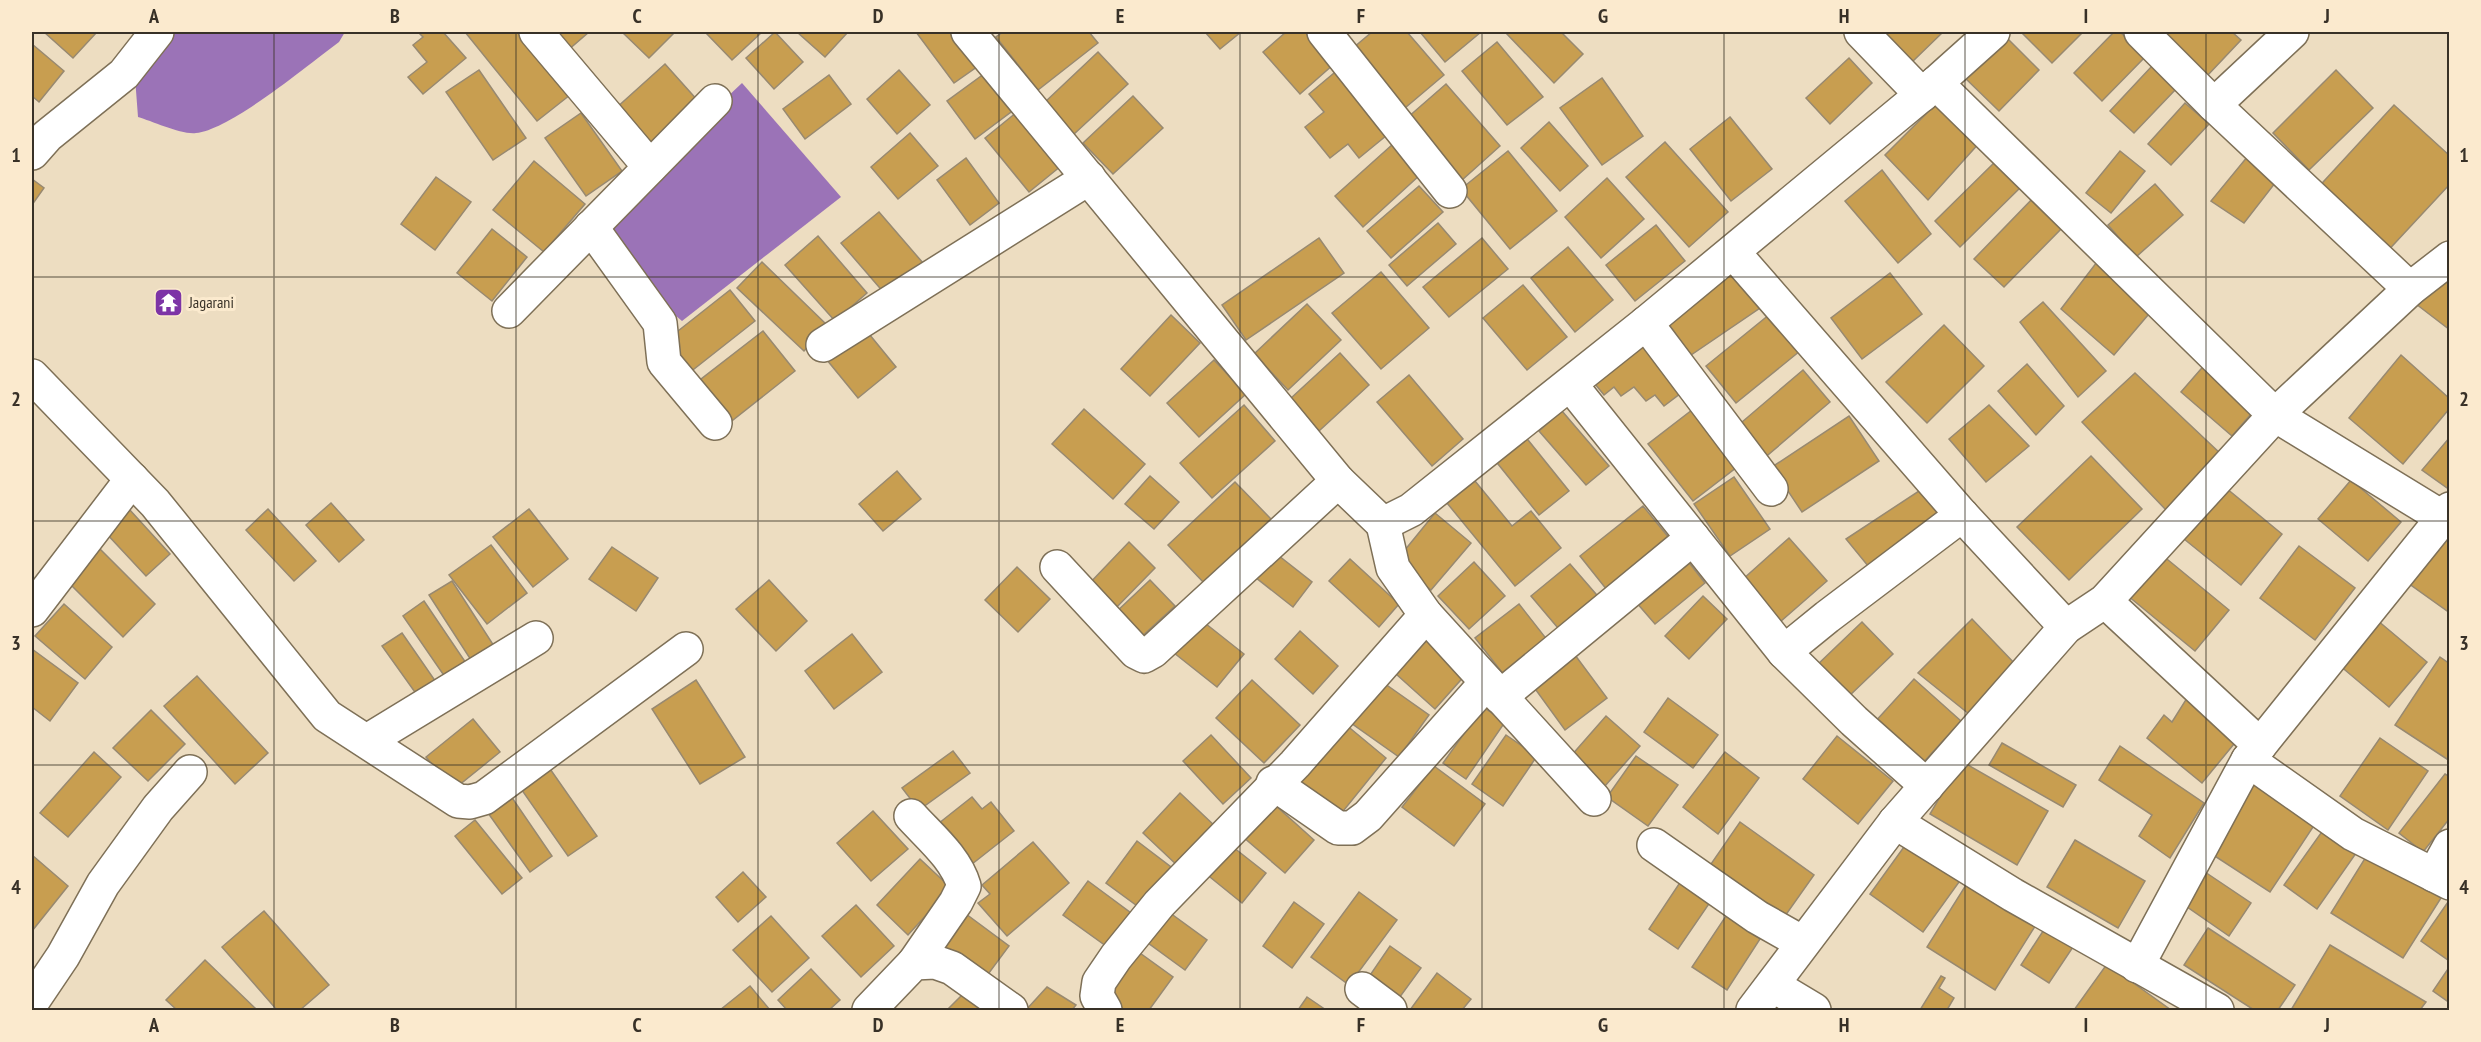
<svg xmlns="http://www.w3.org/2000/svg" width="2481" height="1042" viewBox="0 0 2481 1042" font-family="'PT Sans Narrow',sans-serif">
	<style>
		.water { fill: #9b73b7 }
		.building { fill: #c89e50; stroke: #988970; stroke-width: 1.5 }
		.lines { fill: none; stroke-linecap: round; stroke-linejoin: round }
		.minor-casing { stroke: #7e7057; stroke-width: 36 }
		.minor { stroke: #fff; stroke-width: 33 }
		.grid { fill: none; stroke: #383127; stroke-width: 1.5; stroke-opacity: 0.55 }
		.labels { text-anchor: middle; stroke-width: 6; stroke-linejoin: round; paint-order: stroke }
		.poi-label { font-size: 16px; fill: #383127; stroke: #fbeace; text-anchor: start }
		.neatline { fill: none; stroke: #383127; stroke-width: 2 }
		.grid-label { font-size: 20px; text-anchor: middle; font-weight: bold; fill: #383127 }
	</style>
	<rect width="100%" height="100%" fill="#edddc1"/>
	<g class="water">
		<path d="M137 32H345L339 42C308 65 230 130 196 133 182 135 152 121 138 117L134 64Z"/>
		<path d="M742 83 841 197 682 321 609 259 612 221 634 185Z"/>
	</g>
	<g class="building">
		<path d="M44 32H97L73 58Z"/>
		<path d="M418 32H443L466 58 423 94 408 77 427 62 413 45 423 37Z"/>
		<path d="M465 32H519L570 95 537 121Z"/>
		<path d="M549 32H589L567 51Z"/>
		<path d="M622 32H675L649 58Z"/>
		<path d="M705 32H762L732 60Z"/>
		<path d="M775 32 803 62 774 89 746 58Z"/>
		<path d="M797 32H848L825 57Z"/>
		<path d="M916 32H957L981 64 954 83Z"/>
		<path d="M1003 32H1089L1098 43 1038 90 996 37Z"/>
		<path d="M1205 32H1241L1220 49Z"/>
		<path d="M1286 32H1305L1334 64 1300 94 1263 52Z"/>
		<path d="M1372 32H1407L1444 75 1399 113 1347 53Z"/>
		<path d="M1420 32H1481L1445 62Z"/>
		<path d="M1505 32H1561L1583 54 1554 83Z"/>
		<path d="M1879 32H1943L1910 64Z"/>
		<path d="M2021 32H2083L2052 63Z"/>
		<path d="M2114 32H2120L2146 56 2102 101 2074 73Z"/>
		<path d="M2158 32H2232L2241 40 2207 76Z"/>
		<path d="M2003 34 2039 70 1999 111 1963 76Z"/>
		<path d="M1497 42 1543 97 1507 125 1462 71Z"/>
		<path d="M32 44 64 71 39 102 32 96Z"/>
		<path d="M1098 52 1128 84 1073 135 1044 103Z"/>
		<path d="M1849 58 1872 83 1830 124 1806 98Z"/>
		<path d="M665 64 699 102 649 147 615 109Z"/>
		<path d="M2152 66 2176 89 2134 133 2110 111Z"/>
		<path d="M1340 68 1392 131 1359 158 1348 144 1330 158 1305 127 1324 112 1309 94Z"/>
		<path d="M479 70 526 138 493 160 446 92Z"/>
		<path d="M899 70 930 105 897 134 867 99Z"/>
		<path d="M2336 70 2373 108 2309 170 2273 133Z"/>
		<path d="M988 71 1015 109 975 139 947 101Z"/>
		<path d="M829 75 851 104 805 139 783 109Z"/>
		<path d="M1602 78 1643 136 1602 165 1560 108Z"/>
		<path d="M1446 84 1500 146 1461 181 1407 118Z"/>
		<path d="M1133 96 1163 128 1113 174 1083 143Z"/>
		<path d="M1939 101 1981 141 1928 200 1885 155Z"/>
		<path d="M2185 103 2209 124 2171 165 2148 144Z"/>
		<path d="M2394 105 2450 156V184L2382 257 2313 193Z"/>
		<path d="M1017 112 1061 166 1029 192 985 138Z"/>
		<path d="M581 113 622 171 586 196 545 138Z"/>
		<path d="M1730 117 1772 169 1731 201 1690 149Z"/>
		<path d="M1549 122 1588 166 1560 191 1521 148Z"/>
		<path d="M910 133 938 166 898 199 871 167Z"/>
		<path d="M1665 142 1728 212 1689 247 1626 177Z"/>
		<path d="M1393 144 1421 174 1363 227 1335 196Z"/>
		<path d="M1508 151 1557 211 1510 249 1461 189Z"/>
		<path d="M2120 151 2145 171 2111 213 2086 193Z"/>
		<path d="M2248 156 2279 178 2244 223 2211 201Z"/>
		<path d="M2000 157 2025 183 1960 247 1935 221Z"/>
		<path d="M966 158 999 203 970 225 937 180Z"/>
		<path d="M534 161 585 204 544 252 493 210Z"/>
		<path d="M1882 170 1931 234 1898 263 1845 201Z"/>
		<path d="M436 177 471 202 435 250 401 224Z"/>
		<path d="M1607 178 1644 219 1601 258 1565 217Z"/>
		<path d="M32 179 44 188 32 205Z"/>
		<path d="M2155 184 2183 215 2136 257 2108 225Z"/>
		<path d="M1419 186 1443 212 1391 258 1367 231Z"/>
		<path d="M2038 193 2067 223 2004 287 1974 259Z"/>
		<path d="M879 212 923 263 885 294 841 243Z"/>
		<path d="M1438 223 1456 244 1407 286 1389 265Z"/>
		<path d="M1656 225 1685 261 1635 301 1606 265Z"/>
		<path d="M492 229 527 257 492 301 457 273Z"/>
		<path d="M818 236 867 293 835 321 785 265Z"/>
		<path d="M1319 238 1344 273 1246 340 1222 305Z"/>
		<path d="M1482 238 1508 269 1449 317 1423 287Z"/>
		<path d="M1568 247 1613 300 1575 332 1531 278Z"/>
		<path d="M2100 258 2154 308 2114 355 2061 309Z"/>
		<path d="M762 262 828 326 804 351 737 288Z"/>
		<path d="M2450 267V330L2416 304Z"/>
		<path d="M1732 268 1760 308 1691 355 1662 315Z"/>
		<path d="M1381 272 1429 328 1381 369 1332 313Z"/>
		<path d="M1890 273 1922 314 1862 359 1831 318Z"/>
		<path d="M1523 285 1567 337 1527 370 1483 318Z"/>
		<path d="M730 290 755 321 689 373 664 342Z"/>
		<path d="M2043 302 2106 371 2078 397 2020 322Z"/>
		<path d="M1307 304 1341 340 1288 390 1254 354Z"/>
		<path d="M1770 314 1800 351 1736 403 1706 366Z"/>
		<path d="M1171 315 1200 343 1150 396 1121 369Z"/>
		<path d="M1944 325 1984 366 1927 423 1886 382Z"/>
		<path d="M865 329 896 367 858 398 827 360Z"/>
		<path d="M763 331 795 371 728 424 696 383Z"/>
		<path d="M1644 337 1685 390 1664 406 1655 395 1646 401 1634 387 1621 396 1614 387 1604 395 1591 379Z"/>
		<path d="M1340 353 1369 385 1319 431 1290 399Z"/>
		<path d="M2401 355 2450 399V408L2403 464 2349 418Z"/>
		<path d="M1214 360 1246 394 1199 437 1167 403Z"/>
		<path d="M2207 362 2258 406 2232 436 2181 392Z"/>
		<path d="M2027 364 2064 406 2036 435 1998 391Z"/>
		<path d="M1803 370 1830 402 1762 460 1735 428Z"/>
		<path d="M2135 373 2223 456 2166 510 2082 422Z"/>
		<path d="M1409 375 1463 439 1432 466 1377 402Z"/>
		<path d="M1244 405 1275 441 1212 498 1180 463Z"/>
		<path d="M1989 405 2029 446 1986 482 1949 439Z"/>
		<path d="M1084 409 1145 464 1113 499 1052 444Z"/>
		<path d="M1692 410 1737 467 1693 501 1648 444Z"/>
		<path d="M1562 411 1609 466 1586 485 1539 431Z"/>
		<path d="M1849 416 1879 461 1802 512 1772 467Z"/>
		<path d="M1524 435 1569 491 1539 515 1494 459Z"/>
		<path d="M2450 437V490L2422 470Z"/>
		<path d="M2091 456 2142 509 2069 580 2017 527Z"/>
		<path d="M897 471 921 499 883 531 859 504Z"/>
		<path d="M1150 476 1179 502 1154 529 1125 504Z"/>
		<path d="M1734 477 1770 529 1730 556 1694 504Z"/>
		<path d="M2351 480 2401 522 2368 561 2318 519Z"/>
		<path d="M1475 481 1512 526 1531 511 1561 548 1515 586 1447 503Z"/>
		<path d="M1235 482 1271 519 1204 583 1168 545Z"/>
		<path d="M2226 488 2282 534 2241 585 2184 539Z"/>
		<path d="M1919 491 1944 517 1873 572 1846 539Z"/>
		<path d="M331 503 364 540 339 562 306 525Z"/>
		<path d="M1643 506 1670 539 1607 590 1580 556Z"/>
		<path d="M129 509 170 554 146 576 105 532Z"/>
		<path d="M268 509 316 561 294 581 246 530Z"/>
		<path d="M529 509 568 559 533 587 493 537Z"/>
		<path d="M1435 513 1471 543 1431 590 1396 561Z"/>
		<path d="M2441 537 2450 543V613L2408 583Z"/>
		<path d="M1789 538 1827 581 1780 622 1742 580Z"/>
		<path d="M1129 542 1155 568 1113 611 1087 586Z"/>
		<path d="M96 545 155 604 123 637 63 577Z"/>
		<path d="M491 545 527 593 487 624 449 575Z"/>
		<path d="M2299 546 2355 588 2315 640 2260 598Z"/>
		<path d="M612 547 658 578 636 611 589 579Z"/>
		<path d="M1274 552 1312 582 1293 607 1255 577Z"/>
		<path d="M2162 555 2229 610 2195 651 2128 596Z"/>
		<path d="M1350 559 1399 604 1379 627 1329 581Z"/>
		<path d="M1687 560 1705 583 1655 624 1636 602Z"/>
		<path d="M1474 562 1505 596 1469 629 1438 596Z"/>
		<path d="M1570 564 1602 601 1563 634 1531 596Z"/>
		<path d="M1017 567 1050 599 1018 632 985 600Z"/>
		<path d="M769 580 807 621 776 651 736 609Z"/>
		<path d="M1150 580 1175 606 1138 640 1114 614Z"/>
		<path d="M452 581 494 646 471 660 429 595Z"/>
		<path d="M1703 596 1727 619 1689 659 1665 636Z"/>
		<path d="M424 601 466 663 445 677 403 616Z"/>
		<path d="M64 604 112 647 85 679 35 636Z"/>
		<path d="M1519 604 1552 646 1508 680 1475 638Z"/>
		<path d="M1196 616 1244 654 1217 687 1169 649Z"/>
		<path d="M1972 619 2018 667 1974 718 1918 673Z"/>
		<path d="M2377 620 2427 662 2389 707 2339 665Z"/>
		<path d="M1862 622 1893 654 1846 699 1815 667Z"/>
		<path d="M1300 631 1338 666 1313 694 1275 659Z"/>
		<path d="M402 633 436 682 417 695 382 646Z"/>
		<path d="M852 634 882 672 834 709 805 671Z"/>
		<path d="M1428 639 1467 673 1435 709 1396 674Z"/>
		<path d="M32 649 78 683 50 721 32 707Z"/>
		<path d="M1575 655 1607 698 1565 730 1533 686Z"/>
		<path d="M2440 657 2450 664V761L2395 725Z"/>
		<path d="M197 676 268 753 235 784 164 706Z"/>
		<path d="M1914 679 1961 721 1921 765 1874 723Z"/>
		<path d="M696 680 745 757 700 784 652 709Z"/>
		<path d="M1252 680 1300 725 1264 763 1216 718Z"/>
		<path d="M1381 681 1429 715 1399 757 1351 723Z"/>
		<path d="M1668 698 1718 735 1693 768 1644 732Z"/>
		<path d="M2187 698 2238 739 2202 783 2147 738 2164 715 2172 722Z"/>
		<path d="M1483 707 1505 722 1466 779 1443 763Z"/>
		<path d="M151 710 185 744 148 781 113 748Z"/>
		<path d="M1606 716 1640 746 1605 786 1571 756Z"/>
		<path d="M473 719 500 752 453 790 426 757Z"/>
		<path d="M1345 724 1386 758 1340 815 1299 781Z"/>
		<path d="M1211 735 1251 778 1223 804 1183 761Z"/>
		<path d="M1506 735 1537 756 1503 806 1472 784Z"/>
		<path d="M1837 736 1893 781 1858 824 1803 779Z"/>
		<path d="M2380 738 2428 771 2388 830 2340 796Z"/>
		<path d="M2002 743 2076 785 2063 807 1989 765Z"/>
		<path d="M2120 746 2204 803 2170 858 2139 836 2152 815 2099 780Z"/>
		<path d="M953 751 970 773 919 810 902 788Z"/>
		<path d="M94 752 121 777 68 837 40 813Z"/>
		<path d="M1725 752 1759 778 1718 834 1683 807Z"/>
		<path d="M1636 756 1678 785 1648 826 1607 797Z"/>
		<path d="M1961 761 2048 811 2017 865 1930 814Z"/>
		<path d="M548 766 597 836 568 856 519 786Z"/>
		<path d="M1434 766 1485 804 1454 846 1402 807Z"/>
		<path d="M2445 774 2450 777V818L2423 852 2399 833Z"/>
		<path d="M2252 783 2315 824 2270 892 2207 851Z"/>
		<path d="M506 789 552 856 530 872 483 806Z"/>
		<path d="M1180 793 1217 828 1180 868 1143 833Z"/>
		<path d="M972 797 982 809 991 802 1014 831 967 868 934 827Z"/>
		<path d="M1266 797 1314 840 1285 873 1236 831Z"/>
		<path d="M873 811 908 849 871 881 837 843Z"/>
		<path d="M475 820 522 878 502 894 455 836Z"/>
		<path d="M1740 822 1814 875 1785 916 1711 864Z"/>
		<path d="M2326 826 2359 849 2317 909 2284 885Z"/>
		<path d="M1914 833 1967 871 1923 932 1870 894Z"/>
		<path d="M1224 840 1266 873 1242 903 1200 869Z"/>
		<path d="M2075 840 2145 881 2118 928 2047 887Z"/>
		<path d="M1137 841 1171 867 1140 908 1106 883Z"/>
		<path d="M1033 842 1069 883 1007 936 978 903 990 894 982 885Z"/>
		<path d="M2369 852 2441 898 2403 958 2331 913Z"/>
		<path d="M32 855 68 886 32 931Z"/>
		<path d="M920 859 951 888 908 935 877 905Z"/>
		<path d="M2202 870 2251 903 2229 936 2180 902Z"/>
		<path d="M743 872 766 897 738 922 716 897Z"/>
		<path d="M1685 875 1715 895 1678 949 1649 929Z"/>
		<path d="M1971 877 2039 920 1995 990 1927 947Z"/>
		<path d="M1088 881 1131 913 1106 946 1063 915Z"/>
		<path d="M1359 892 1397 920 1349 985 1311 957Z"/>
		<path d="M1294 902 1324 924 1292 968 1263 946Z"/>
		<path d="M2448 902 2450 903 2448 960 2421 941Z"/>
		<path d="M856 905 894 946 861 977 822 936Z"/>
		<path d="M1166 910 1207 940 1185 970 1144 940Z"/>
		<path d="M264 911 329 985 300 1010H277L222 947Z"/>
		<path d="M962 911 1009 946 983 981 936 946Z"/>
		<path d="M771 916 809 958 772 992 733 950Z"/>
		<path d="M1726 916 1760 939 1727 990 1692 967Z"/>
		<path d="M2047 925 2075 944 2049 983 2021 965Z"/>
		<path d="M2208 928 2295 985 2278 1010H2254L2184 965Z"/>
		<path d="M2330 945 2426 1002 2420 1010H2291Z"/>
		<path d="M1390 946 1421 968 1394 1005 1364 984Z"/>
		<path d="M1133 948 1173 977 1149 1010H1120L1099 995Z"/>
		<path d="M205 960 257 1010H177L166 1000Z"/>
		<path d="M2107 964 2171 1010H2074Z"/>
		<path d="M2450 966V1003L2433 991Z"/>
		<path d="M811 969 840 1000 829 1010H787L778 1000Z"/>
		<path d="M1437 973 1471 999 1462 1010H1410Z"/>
		<path d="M1941 976 1945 978 1939 988 1954 998 1947 1010H1920Z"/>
		<path d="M750 986 770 1010H720Z"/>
		<path d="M1047 987 1076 1005 1072 1010H1026Z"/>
		<path d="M964 993 982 1010H947Z"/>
		<path d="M1307 997 1326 1010H1298Z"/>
	</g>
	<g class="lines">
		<defs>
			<g id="minor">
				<path d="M536 32 650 167"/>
				<path d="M968 32 1338 481 1383 524 1411 510 1646 323 1936 83 1993 32"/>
				<path d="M1324 32 1450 191"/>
				<path d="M1861 32 1922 95"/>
				<path d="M2141 32 2214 105"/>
				<path d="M2292 32 2214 105 2410 289"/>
				<path d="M1936 83 2275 415 2450 522"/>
				<path d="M32 153 47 136 124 74 157 32"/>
				<path d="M591 227 660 323 664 362 715 423"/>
				<path d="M1733 252 1962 515 2066 627"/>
				<path d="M509 311 715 101"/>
				<path d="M1646 323 1771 489"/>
				<path d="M823 345 1089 178"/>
				<path d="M32 376 155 503 327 716 458 801 470 802 484 798 686 649"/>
				<path d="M1570 384 1784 652 1827 617 1962 515"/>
				<path d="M1383 524 1393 568 1426 615 1594 799"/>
				<path d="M1057 567 1136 652 1144 656 1153 651 1338 481"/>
				<path d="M2105 601 2260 745"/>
				<path d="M32 610 132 479"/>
				<path d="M1784 652 1854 721 1927 786"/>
				<path d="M1500 697 1693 538"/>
				<path d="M367 741 536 638"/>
				<path d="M2248 760 2450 509"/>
				<path d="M1273 783 1338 828H1352L1368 816 1487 682"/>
				<path d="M911 816C930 837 956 858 964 886L956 902 914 963"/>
				<path d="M1895 822 2013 895 2217 1010"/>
				<path d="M1654 845 1757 917 1803 943"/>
				<path d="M2434 875 2450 846"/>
				<path d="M2137 966 2248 760 2353 834 2450 883"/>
				<path d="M1774 986 1814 1010"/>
				<path d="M1362 989 1390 1010"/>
				<path d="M32 1002 63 956 103 884 158 808 190 772"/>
				<path d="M869 1010 914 963 935 962 952 968 1011 1010"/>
				<path d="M1105 1010 1097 996 1099 982 1116 957 1159 904 1295 764 1426 615"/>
				<path d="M1753 1010 1895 822 2066 627 2105 601 2275 415 2410 289 2450 258"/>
			</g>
		</defs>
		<use href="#minor" class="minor-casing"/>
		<use href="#minor" class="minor"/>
	</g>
	<path class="grid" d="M274 32V1010M516 32V1010M758 32V1010M999 32V1010M1240 32V1010M1482 32V1010M1724 32V1010M1965 32V1010M2206 32V1010M32 277H2450M32 521H2450M32 765H2450"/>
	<defs>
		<symbol id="temple-square" viewBox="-11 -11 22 22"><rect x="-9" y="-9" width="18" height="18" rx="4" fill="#7d34a6" stroke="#fbeace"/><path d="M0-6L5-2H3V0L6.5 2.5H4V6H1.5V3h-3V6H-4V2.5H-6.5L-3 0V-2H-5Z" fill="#fff"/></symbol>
	</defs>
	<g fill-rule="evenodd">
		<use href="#temple-square" x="152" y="286" width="33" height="33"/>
	</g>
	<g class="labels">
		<g class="poi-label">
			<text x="189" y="308">Jagarani</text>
		</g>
	</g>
	<rect width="2481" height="1042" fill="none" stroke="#fbeace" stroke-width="66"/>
	<rect x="33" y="33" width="2415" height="976" class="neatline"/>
	<g class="grid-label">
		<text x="154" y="23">A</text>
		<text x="395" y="23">B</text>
		<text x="637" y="23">C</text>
		<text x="878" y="23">D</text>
		<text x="1120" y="23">E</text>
		<text x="1361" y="23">F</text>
		<text x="1603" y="23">G</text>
		<text x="1844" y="23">H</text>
		<text x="2086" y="23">I</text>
		<text x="2327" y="23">J</text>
		<text x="16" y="162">1</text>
		<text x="2464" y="162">1</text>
		<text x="16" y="406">2</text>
		<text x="2464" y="406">2</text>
		<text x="16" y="650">3</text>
		<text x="2464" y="650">3</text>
		<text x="16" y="894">4</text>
		<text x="2464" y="894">4</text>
		<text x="154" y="1032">A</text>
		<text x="395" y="1032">B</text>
		<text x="637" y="1032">C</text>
		<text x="878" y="1032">D</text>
		<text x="1120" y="1032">E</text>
		<text x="1361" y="1032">F</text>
		<text x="1603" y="1032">G</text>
		<text x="1844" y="1032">H</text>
		<text x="2086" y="1032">I</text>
		<text x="2327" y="1032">J</text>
	</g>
</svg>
